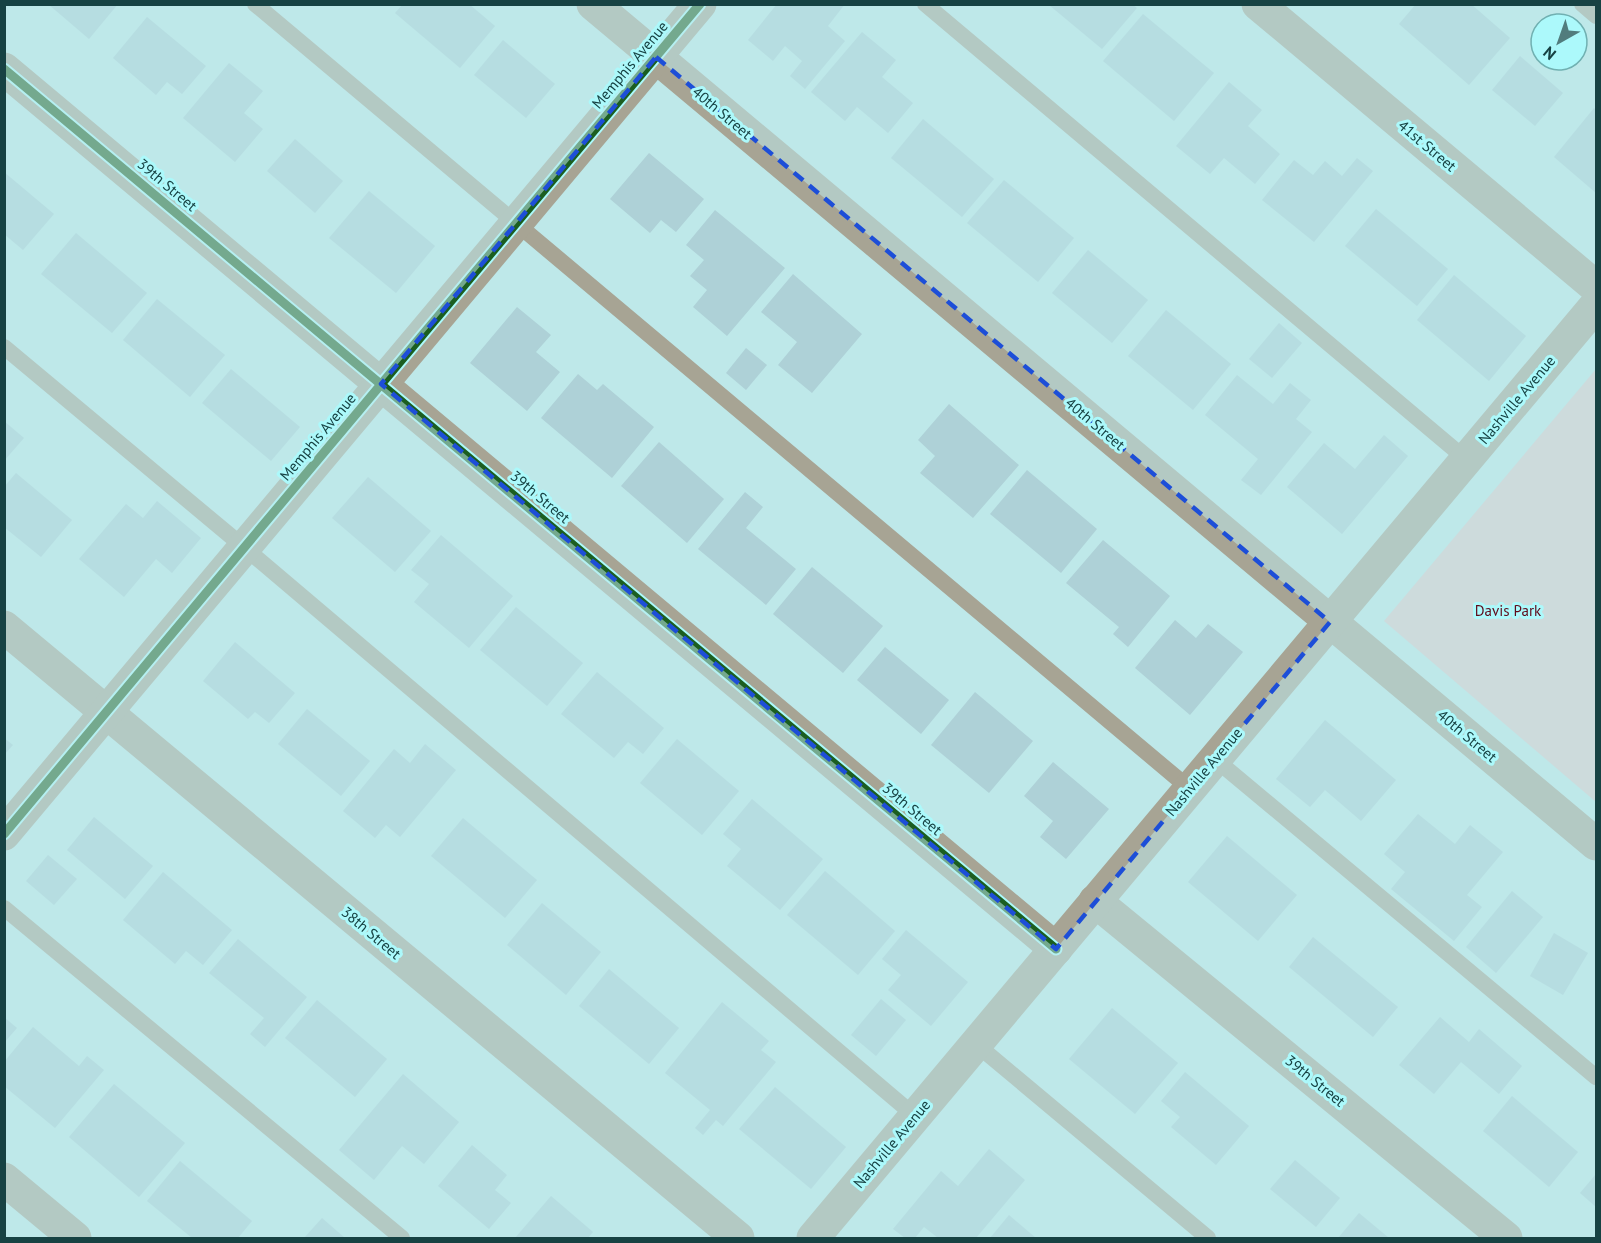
<svg xmlns="http://www.w3.org/2000/svg" width="1601" height="1243" viewBox="0 0 1601 1243" font-family="'PT Sans',sans-serif">
	<style>
		.green { fill: #e0cccd }
		.building { fill: #aed1d7 }
		.lines { fill: none; stroke-linecap: round; stroke-linejoin: round }
		.service { stroke: #a7a494; stroke-width: 16 }
		.minor { stroke: #a7a494; stroke-width: 33 }
		.tertiary { stroke: #a7a494; stroke-width: 33 }
		.cycleway-casing { stroke: #acf9fb; stroke-width: 13 }
		.cycleway { stroke: #1b5e20; stroke-width: 9 }
		.marked { fill: none; stroke: #1d4ed8; stroke-width: 4.5; stroke-dasharray: 12 8; stroke-linejoin: round }
		.labels { text-anchor: middle; stroke-width: 6; stroke-linejoin: round; paint-order: stroke }
		.street-label { font-size: 15px; fill: #174243; stroke: #acf9fb }
		.park-label { font-size: 15px; fill: #5f0a1a; stroke: #acf9fb }
	</style>
	<rect width="100%" height="100%" fill="#bee8e9"/>
	<path class="green" d="M1596 369V802L1384 621Z"/>
	<g class="building">
		<path d="M48 4H118L89 39Z"/>
		<path d="M403 4H469L495 26 460 68 395 13Z"/>
		<path d="M777 4H845L828 26 845 41 805 89 790 76 802 61 785 46 773 61 748 40Z"/>
		<path d="M1416 4H1471L1510 38 1469 85 1399 24Z"/>
		<path d="M1049 5H1133L1137 8 1102 49Z"/>
		<path d="M1143 14 1214 73 1174 121 1103 61Z"/>
		<path d="M147 17 206 66 182 94 167 82 156 95 113 58Z"/>
		<path d="M862 32 896 60 882 77 913 103 888 133 857 107 845 121 811 92Z"/>
		<path d="M503 40 555 84 526 118 474 75Z"/>
		<path d="M1520 56 1563 93 1535 126 1492 90Z"/>
		<path d="M229 63 263 91 244 113 263 129 235 162 183 118Z"/>
		<path d="M1229 82 1262 110 1248 126 1280 154 1255 184 1224 158 1210 174 1176 146Z"/>
		<path d="M1594 108 1596 110V193L1554 157Z"/>
		<path d="M923 119 994 179 962 217 891 158Z"/>
		<path d="M295 139 343 181 315 213 267 171Z"/>
		<path d="M649 153 704 199 676 232 661 220 650 233 610 199Z"/>
		<path d="M1357 158 1373 171 1314 242 1262 200 1294 160 1313 175 1325 161 1342 176Z"/>
		<path d="M4 172 54 214 23 250 4 234Z"/>
		<path d="M1004 180 1074 238 1038 282 967 223Z"/>
		<path d="M369 191 435 246 396 293 329 238Z"/>
		<path d="M1376 209 1448 269 1417 306 1345 246Z"/>
		<path d="M715 210 785 268 727 336 693 307 707 290 690 276 704 260 686 245Z"/>
		<path d="M76 233 147 293 112 333 41 274Z"/>
		<path d="M1088 250 1148 300 1112 343 1052 293Z"/>
		<path d="M793 274 862 334 812 393 778 365 797 342 761 312Z"/>
		<path d="M1454 275 1526 336 1489 381 1417 320Z"/>
		<path d="M157 299 225 355 190 397 123 340Z"/>
		<path d="M517 307 551 335 536 352 560 372 527 411 470 363Z"/>
		<path d="M1166 310 1231 364 1193 410 1128 356Z"/>
		<path d="M1279 323 1302 343 1272 378 1249 359Z"/>
		<path d="M746 348 767 365 746 390 726 373Z"/>
		<path d="M231 369 300 427 271 461 202 403Z"/>
		<path d="M578 374 597 390 603 384 654 427 612 478 541 418Z"/>
		<path d="M1237 375 1273 404 1290 383 1311 400 1296 419 1312 432 1261 495 1241 480 1258 459 1205 415Z"/>
		<path d="M949 404 1019 465 973 518 920 473 935 456 918 440Z"/>
		<path d="M4 421 24 438 4 461Z"/>
		<path d="M1384 435 1408 456 1342 534 1287 487 1324 443 1355 469Z"/>
		<path d="M659 442 724 499 687 543 621 486Z"/>
		<path d="M1027 470 1097 529 1061 573 990 514Z"/>
		<path d="M16 473 72 520 41 557 4 527V487Z"/>
		<path d="M368 477 431 531 395 572 332 518Z"/>
		<path d="M745 492 763 507 746 528 796 569 766 605 698 549Z"/>
		<path d="M157 501 201 538 172 573 156 559 124 597 79 559 126 504 143 518Z"/>
		<path d="M441 535 513 596 469 648 414 602 429 584 411 570Z"/>
		<path d="M1103 540 1170 596 1128 647 1113 634 1119 627 1066 583Z"/>
		<path d="M812 567 883 626 843 673 773 614Z"/>
		<path d="M516 607 583 663 547 706 480 650Z"/>
		<path d="M1175 620 1196 638 1208 624 1243 652 1190 715 1135 668Z"/>
		<path d="M235 642 295 693 269 723 255 712 248 719 203 681Z"/>
		<path d="M885 647 949 700 921 734 857 680Z"/>
		<path d="M597 672 664 728 643 754 628 742 614 758 561 714Z"/>
		<path d="M975 692 1033 741 989 793 931 745Z"/>
		<path d="M307 709 370 761 341 796 278 744Z"/>
		<path d="M1325 720 1396 780 1361 821 1325 790 1310 807 1276 779Z"/>
		<path d="M4 738 13 745 4 755Z"/>
		<path d="M677 739 739 791 702 835 640 783Z"/>
		<path d="M425 744 456 770 400 837 386 825 375 838 343 811 394 749 410 763Z"/>
		<path d="M1053 762 1109 809 1066 859 1040 837 1053 821 1024 796Z"/>
		<path d="M752 799 823 859 780 910 727 866 741 849 723 834Z"/>
		<path d="M1418 814 1455 844 1470 825 1503 852 1467 895 1482 907 1454 941 1391 889 1405 872 1384 854Z"/>
		<path d="M94 817 153 866 125 899 67 850Z"/>
		<path d="M463 818 537 880 505 918 431 856Z"/>
		<path d="M1227 836 1297 895 1258 941 1188 882Z"/>
		<path d="M48 855 77 879 54 905 26 881Z"/>
		<path d="M825 871 895 931 858 975 787 915Z"/>
		<path d="M163 872 232 930 203 965 186 951 175 964 123 920Z"/>
		<path d="M1512 891 1543 917 1496 973 1466 947Z"/>
		<path d="M542 903 601 952 566 995 507 945Z"/>
		<path d="M906 930 968 982 931 1026 888 990 901 975 882 959Z"/>
		<path d="M1554 933 1588 953 1563 995 1530 976Z"/>
		<path d="M1313 937 1398 1007 1373 1037 1289 967Z"/>
		<path d="M238 939 307 997 265 1047 250 1034 264 1018 209 973Z"/>
		<path d="M609 969 679 1028 649 1064 579 1006Z"/>
		<path d="M881 999 906 1020 876 1056 851 1035Z"/>
		<path d="M317 1000 387 1059 355 1097 285 1038Z"/>
		<path d="M722 1002 769 1041 761 1050 776 1062 723 1126 716 1120 703 1135 695 1128 710 1110 665 1073Z"/>
		<path d="M1112 1008 1178 1063 1135 1114 1069 1059Z"/>
		<path d="M4 1017 17 1028 4 1043Z"/>
		<path d="M1440 1017 1469 1042 1479 1029 1522 1066 1499 1094 1461 1062 1434 1094 1399 1065Z"/>
		<path d="M33 1027 79 1066 87 1056 104 1070 55 1128 4 1086V1062Z"/>
		<path d="M1185 1072 1249 1126 1216 1165 1171 1127 1180 1117 1161 1101Z"/>
		<path d="M403 1074 459 1122 424 1164 402 1146 374 1180 339 1150Z"/>
		<path d="M114 1084 185 1143 139 1197 69 1137Z"/>
		<path d="M775 1087 846 1147 811 1189 739 1129Z"/>
		<path d="M1512 1096 1578 1152 1549 1187 1483 1131Z"/>
		<path d="M472 1145 507 1175 495 1190 511 1203 489 1229 438 1186Z"/>
		<path d="M989 1149 1025 1180 976 1238H938L924 1227 915 1238H905L893 1229 941 1171 958 1186Z"/>
		<path d="M1295 1160 1340 1198 1316 1227 1270 1189Z"/>
		<path d="M180 1161 252 1221 238 1238H192L147 1201Z"/>
		<path d="M1596 1174V1207L1580 1193Z"/>
		<path d="M551 1196 593 1232 588 1238H515Z"/>
		<path d="M1359 1213 1389 1238H1338Z"/>
		<path d="M1009 1215 1036 1238H990Z"/>
		<path d="M322 1218 345 1238H304Z"/>
	</g>
	<g class="lines">
		<g class="service">
			<path d="M255 4 1190 789"/>
			<path d="M925 4 1467 460"/>
			<path d="M1582 4 1596 16"/>
			<path d="M4 347 245 548 915 1116"/>
			<path d="M1215 759 1596 1077"/>
			<path d="M4 908 402 1238"/>
			<path d="M976 1044 1208 1238"/>
		</g>
		<g class="minor">
			<path d="M593 4 1596 844"/>
			<path d="M1258 4 1596 287"/>
			<path d="M4 69 1056 949"/>
			<path d="M4 627 738 1238"/>
			<path d="M1095 901 1506 1238"/>
			<path d="M4 1179 75 1238"/>
			<path d="M813 1238 1596 305"/>
		</g>
		<path class="tertiary" d="M4 834 700 4"/>
		<defs>
			<g id="cycleway">
				<path d="M4 69 1056 949"/>
				<path d="M4 834 700 4"/>
			</g>
		</defs>
		<use href="#cycleway" class="cycleway-casing"/>
		<use href="#cycleway" class="cycleway"/>
	</g>
	<path d="M0 0H1601V1243H0ZM656 57 1330 622 1056 949 381 384Z" fill="#bee8e9" fill-opacity=".55" fill-rule="evenodd"/>
	<path class="marked" d="M656 57 1330 622 1056 949 381 384Z"/>
	<g class="labels">
		<g class="street-label">
			<text transform="translate(630 65) rotate(-50)" y="5">Memphis Avenue</text>
			<text transform="translate(722 113) rotate(40)" y="5">40th Street</text>
			<text transform="translate(1427 146) rotate(40)" y="5">41st Street</text>
			<text transform="translate(167 185) rotate(40)" y="5">39th Street</text>
			<text transform="translate(1517 400) rotate(-50)" y="5">Nashville Avenue</text>
			<text transform="translate(1095 424) rotate(40)" y="5">40th Street</text>
			<text transform="translate(318 437) rotate(-50)" y="5">Memphis Avenue</text>
			<text transform="translate(540 497) rotate(40)" y="5">39th Street</text>
			<text transform="translate(1467 736) rotate(40)" y="5">40th Street</text>
			<text transform="translate(1204 772) rotate(-50)" y="5">Nashville Avenue</text>
			<text transform="translate(912 809) rotate(40)" y="5">39th Street</text>
			<text transform="translate(371 933) rotate(40)" y="5">38th Street</text>
			<text transform="translate(1315 1081) rotate(39)" y="5">39th Street</text>
			<text transform="translate(892 1144) rotate(-50)" y="5">Nashville Avenue</text>
		</g>
		<g class="park-label">
			<text x="1508" y="616">Davis Park</text>
		</g>
	</g>
	<rect width="1601" height="1243" fill="none" stroke="#174243" stroke-width="12"/>
	<g transform="translate(1559 42) rotate(220)"><circle r="28" fill="#acf9fb" stroke="#70b0b1" stroke-width="1.5"/>
	<path d="M0-4.5L10 22L0 15L-10 22Z" fill="#517c7d"/>
	<text y="-9" font-size="16" font-weight="bold" text-anchor="middle" fill="#174243">N</text>
	</g>
</svg>
